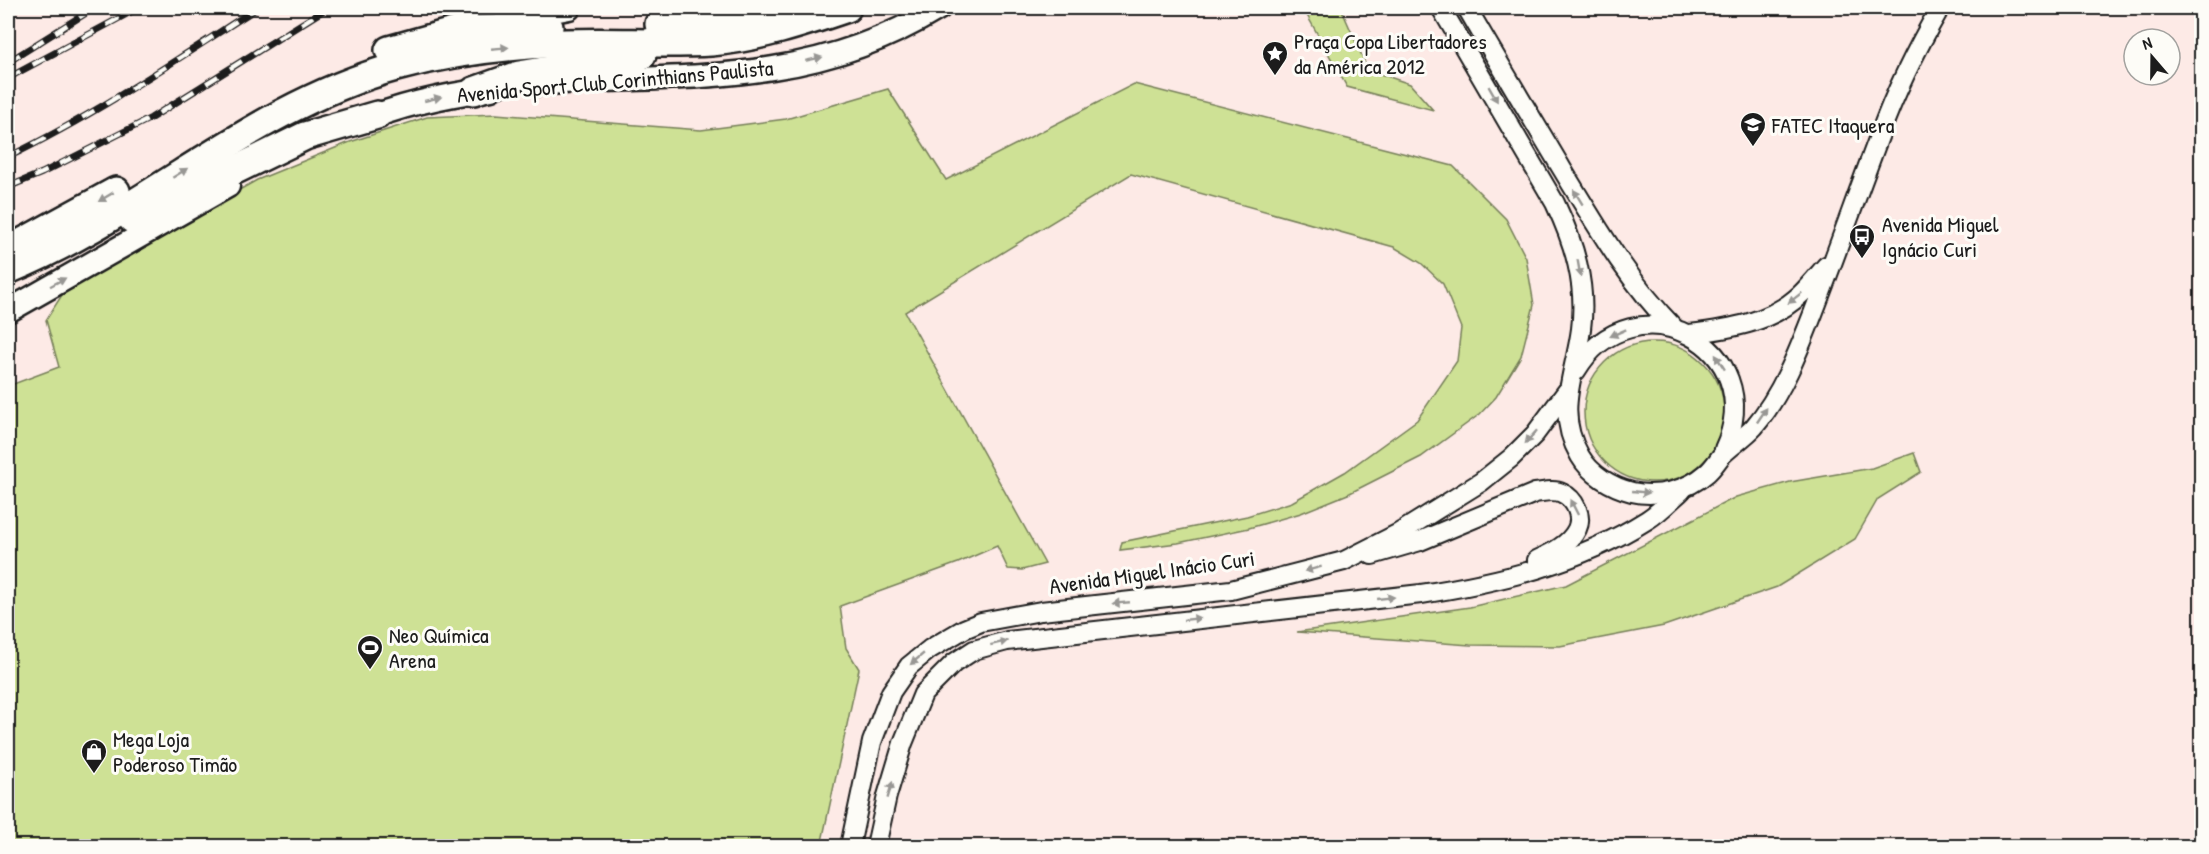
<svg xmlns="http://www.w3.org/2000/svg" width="2209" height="854" viewBox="0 0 2209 854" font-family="'Patrick Hand',sans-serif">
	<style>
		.green { fill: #cee195; stroke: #757e58; stroke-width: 1.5 }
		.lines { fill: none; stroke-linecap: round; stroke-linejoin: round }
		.minor-casing { stroke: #1c1c1c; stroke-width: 22 }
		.major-casing { stroke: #1c1c1c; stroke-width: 27 }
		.highway-casing { stroke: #1c1c1c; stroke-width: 32 }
		.minor { stroke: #fdfcf7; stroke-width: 18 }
		.major { stroke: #fdfcf7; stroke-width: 22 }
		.highway { stroke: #fdfcf7; stroke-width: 27 }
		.rail-casing { stroke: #1c1c1c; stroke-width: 7 }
		.rail { stroke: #fdfcf7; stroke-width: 4.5; stroke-dasharray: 14; stroke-linecap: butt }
		.oneway { fill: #989794 }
		.labels { text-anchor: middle; stroke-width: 6; stroke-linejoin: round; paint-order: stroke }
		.poi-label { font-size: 22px; fill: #1c1c1c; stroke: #fdfcf7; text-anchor: start }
		.street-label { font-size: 22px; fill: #1c1c1c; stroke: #fdfcf7 }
	</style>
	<rect width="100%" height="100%" fill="#fdeae6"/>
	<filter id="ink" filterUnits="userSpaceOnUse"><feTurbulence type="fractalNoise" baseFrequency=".0167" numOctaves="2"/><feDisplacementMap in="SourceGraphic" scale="12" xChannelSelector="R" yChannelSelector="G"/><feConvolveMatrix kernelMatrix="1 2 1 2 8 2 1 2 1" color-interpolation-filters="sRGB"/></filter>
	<g filter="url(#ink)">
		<g class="green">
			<path d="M1303 8H1341L1368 70 1410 84 1433 110 1347 87Z"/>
			<path d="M1134 84 1453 166 1506 219 1526 258 1534 305 1521 356 1496 397 1480 414 1421 457 1348 494 1301 513 1249 528 1178 543 1120 550 1122 542 1247 516 1292 502 1345 472 1417 420 1457 361 1461 328 1443 284 1421 263 1394 247 1131 174 905 312 1045 564 1022 570 1008 569 997 546 958 563 840 606 846 648 859 669 821 846H8V386L59 367 46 320 67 287 257 180 350 142 427 117 496 114 701 130 786 119 888 89 946 180Z"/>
			<circle cx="1654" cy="412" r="70"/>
			<path d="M1914 453 1921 472 1878 499 1855 539 1777 587 1664 626 1560 646 1470 645 1297 632 1470 607 1566 585 1736 497 1790 482 1872 468Z"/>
		</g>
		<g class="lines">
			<defs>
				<g id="minor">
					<path d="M1441 8 1555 203C1574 243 1587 284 1581 329 1575 376 1554 411 1580 456 1591 475 1612 487 1632 492 1657 498 1688 490 1707 473 1713 468 1717 461 1722 455 1732 445 1745 437 1754 427 1783 393 1800 347 1816 306 1838 249 1858 192 1880 134 1896 90 1917 48 1940 8"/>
					<path d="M1467 8C1498 62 1530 115 1562 169 1596 225 1628 281 1675 329"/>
					<path d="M1689 334C1729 329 1771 323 1801 294 1810 285 1818 275 1826 266"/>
					<path d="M1576 371C1633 275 1772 346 1724 449"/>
					<path d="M1372 555 1420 541 1535 493C1544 492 1554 489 1562 493 1575 499 1583 516 1577 529 1570 544 1552 553 1537 560"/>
					<path d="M850 846 872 742 891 692 909 666 930 649 964 629 981 622 1041 611 1231 590 1344 561 1399 533 1481 482 1511 458 1535 434 1567 391"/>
					<path d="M876 846 887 796 903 743 923 694 954 663 974 650 1007 641 1421 594C1500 582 1579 563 1647 520 1660 512 1671 500 1682 490"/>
				</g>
				<g id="major">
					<path d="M506 20 569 8"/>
					<path d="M535 84C614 77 695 81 773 68 831 59 888 39 939 8"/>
					<path d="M360 122C402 104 446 95 491 89"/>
					<path d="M8 311 228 186"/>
				</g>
				<g id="highway">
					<path d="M659 24 734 19 783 8"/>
					<path d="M389 50 460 30 549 27"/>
					<path d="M474 91 519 75 642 55"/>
					<path d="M132 219 145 214 305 136 377 115"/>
					<path d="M8 250 116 191"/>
					<path d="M8 270C143 215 252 106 396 67 451 52 509 45 566 43 614 41 663 45 711 42 758 38 803 23 847 8"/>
				</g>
			</defs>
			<use href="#minor" class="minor-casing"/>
			<use href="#major" class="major-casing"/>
			<use href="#highway" class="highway-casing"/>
			<use href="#minor" class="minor"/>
			<use href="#major" class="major"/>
			<use href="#highway" class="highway"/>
			<defs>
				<g id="rail">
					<path d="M8 62 94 8"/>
					<path d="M8 78 138 8"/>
					<path d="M8 157C95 115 176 60 257 8"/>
					<path d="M8 187 42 173 151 118 327 8"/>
				</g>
			</defs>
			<use href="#rail" class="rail-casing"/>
			<use href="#rail" class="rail"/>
		</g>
		<defs><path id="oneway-solid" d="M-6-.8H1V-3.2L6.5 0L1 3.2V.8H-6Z" transform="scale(1.5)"/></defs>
		<g class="oneway">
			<use href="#oneway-solid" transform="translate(500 48) rotate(-5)"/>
			<use href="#oneway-solid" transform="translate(814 59) rotate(-12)"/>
			<use href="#oneway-solid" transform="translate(1493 94) rotate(60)"/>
			<use href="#oneway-solid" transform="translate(433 99) rotate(-13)"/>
			<use href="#oneway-solid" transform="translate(180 173) rotate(-32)"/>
			<use href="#oneway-solid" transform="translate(106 197) rotate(149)"/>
			<use href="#oneway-solid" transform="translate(1578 197) rotate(-121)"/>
			<use href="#oneway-solid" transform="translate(1579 268) rotate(80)"/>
			<use href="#oneway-solid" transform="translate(58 282) rotate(-28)"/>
			<use href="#oneway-solid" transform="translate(1795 298) rotate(142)"/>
			<use href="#oneway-solid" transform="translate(1618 333) rotate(156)"/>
			<use href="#oneway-solid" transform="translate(1720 362) rotate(-123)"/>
			<use href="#oneway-solid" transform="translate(1762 415) rotate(-56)"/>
			<use href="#oneway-solid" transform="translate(1531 437) rotate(132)"/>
			<use href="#oneway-solid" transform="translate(1641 492) rotate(6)"/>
			<use href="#oneway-solid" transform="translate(1574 507) rotate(-117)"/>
			<use href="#oneway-solid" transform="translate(1313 569) rotate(165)"/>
			<use href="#oneway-solid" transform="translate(1386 598) rotate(-6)"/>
			<use href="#oneway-solid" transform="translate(1121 603) rotate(175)"/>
			<use href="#oneway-solid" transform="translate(1192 619) rotate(-6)"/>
			<use href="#oneway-solid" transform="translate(999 643) rotate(-14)"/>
			<use href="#oneway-solid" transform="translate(917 659) rotate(140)"/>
			<use href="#oneway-solid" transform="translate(890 790) rotate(-74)"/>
		</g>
	</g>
	<defs>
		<symbol id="sight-pin" viewBox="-11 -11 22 30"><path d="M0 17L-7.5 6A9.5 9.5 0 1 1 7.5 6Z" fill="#1c1c1c" stroke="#fdfcf7"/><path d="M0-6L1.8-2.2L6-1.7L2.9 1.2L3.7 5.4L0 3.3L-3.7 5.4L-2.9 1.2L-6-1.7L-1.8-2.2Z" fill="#fff"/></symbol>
		<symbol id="university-pin" viewBox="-11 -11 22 30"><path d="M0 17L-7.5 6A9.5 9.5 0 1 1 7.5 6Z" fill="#1c1c1c" stroke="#fdfcf7"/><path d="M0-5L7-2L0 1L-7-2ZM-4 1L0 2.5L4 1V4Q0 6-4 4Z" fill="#fff"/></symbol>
		<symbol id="bus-pin" viewBox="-11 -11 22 30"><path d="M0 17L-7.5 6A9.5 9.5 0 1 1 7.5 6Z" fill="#1c1c1c" stroke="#fdfcf7"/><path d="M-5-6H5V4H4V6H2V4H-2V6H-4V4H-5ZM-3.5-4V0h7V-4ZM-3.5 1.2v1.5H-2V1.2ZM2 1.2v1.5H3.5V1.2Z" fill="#fff"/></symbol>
		<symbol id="stadium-pin" viewBox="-11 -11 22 30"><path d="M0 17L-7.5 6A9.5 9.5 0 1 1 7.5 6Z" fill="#1c1c1c" stroke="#fdfcf7"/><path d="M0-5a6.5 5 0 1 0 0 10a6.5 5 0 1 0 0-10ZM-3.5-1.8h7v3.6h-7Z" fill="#fff"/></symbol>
		<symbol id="shop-pin" viewBox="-11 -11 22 30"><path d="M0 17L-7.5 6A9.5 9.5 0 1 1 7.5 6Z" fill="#1c1c1c" stroke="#fdfcf7"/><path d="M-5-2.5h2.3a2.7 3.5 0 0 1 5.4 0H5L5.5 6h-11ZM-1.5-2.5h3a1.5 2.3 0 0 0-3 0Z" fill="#fff"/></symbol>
	</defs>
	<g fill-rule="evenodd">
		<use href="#sight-pin" x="1260" y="39" width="30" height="40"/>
		<use href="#university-pin" x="1738" y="110" width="30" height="40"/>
		<use href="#bus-pin" x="1847" y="222" width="30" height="40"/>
		<use href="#stadium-pin" x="355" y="633" width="30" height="40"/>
		<use href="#shop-pin" x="79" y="737" width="30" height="40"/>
	</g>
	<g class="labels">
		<g class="poi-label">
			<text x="1294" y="49">Praça Copa Libertadores<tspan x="1294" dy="25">da América 2012</tspan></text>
			<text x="1772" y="133">FATEC Itaquera</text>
			<text x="1882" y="232">Avenida Miguel<tspan x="1882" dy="25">Ignácio Curi</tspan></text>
			<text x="389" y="643">Neo Química<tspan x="389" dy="25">Arena</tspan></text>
			<text x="113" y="747">Mega Loja<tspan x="113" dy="25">Poderoso Timão</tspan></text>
		</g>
		<g class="street-label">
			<text transform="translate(615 81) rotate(-5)" y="8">Avenida Sport Club Corinthians Paulista</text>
			<text transform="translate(1152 572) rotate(-8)" y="8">Avenida Miguel Inácio Curi</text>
		</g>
	</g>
	<rect width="2209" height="854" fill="none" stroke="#fdfcf7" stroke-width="30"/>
	<rect x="15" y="15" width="2179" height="824" fill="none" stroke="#1c1c1c" stroke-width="2" filter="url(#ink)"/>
	<g transform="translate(2152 57) rotate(340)"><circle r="28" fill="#fdfcf7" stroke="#a3a29f" stroke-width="1.5"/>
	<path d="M0-4.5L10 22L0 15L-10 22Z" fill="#1c1c1c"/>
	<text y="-9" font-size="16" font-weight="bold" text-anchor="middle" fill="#1c1c1c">N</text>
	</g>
</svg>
